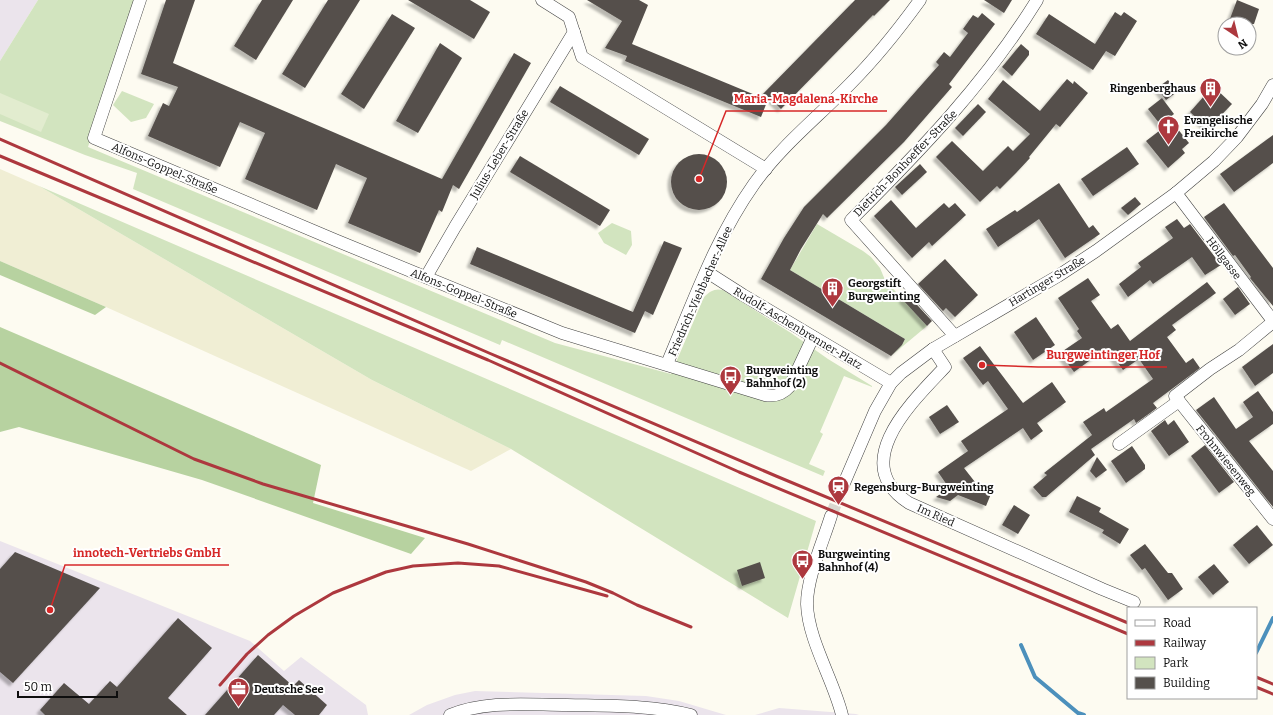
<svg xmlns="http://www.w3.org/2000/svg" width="1273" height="715" viewBox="0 0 1273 715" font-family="Bitter,serif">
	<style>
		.industrial { fill: #ebe4ec }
		.farmland { fill: #f0eed4 }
		.green { fill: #d2e4bf }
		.forest { fill: #b7d2a0 }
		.pitch { fill: #e2eccf }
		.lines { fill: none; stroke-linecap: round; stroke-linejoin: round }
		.stream { stroke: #4c90bc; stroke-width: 4 }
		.building { fill: #55504c; filter: url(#shadow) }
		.street-tunnel { stroke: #d9d7cf; stroke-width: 12; stroke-dasharray: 12 6; stroke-linecap: butt }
		.street-casing { stroke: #414141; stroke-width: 13 }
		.street { stroke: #fff; stroke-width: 12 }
		.rail { stroke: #ad383e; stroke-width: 3 }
		.labels { text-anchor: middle; stroke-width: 4; stroke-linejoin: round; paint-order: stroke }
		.poi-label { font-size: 11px; font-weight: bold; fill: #0e0e0e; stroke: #fff; text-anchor: start }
		.street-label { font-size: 11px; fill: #0e0e0e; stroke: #fff }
		.leader { fill: none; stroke: #d62828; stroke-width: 1.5 }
		.callout-dot { fill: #d62828; stroke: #fff; stroke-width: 1.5 }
		.callout-label { font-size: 12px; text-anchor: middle; font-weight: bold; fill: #d62828; stroke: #fff; stroke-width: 4; stroke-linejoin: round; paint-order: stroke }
	</style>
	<defs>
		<filter id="shadow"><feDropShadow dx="-3.5" dy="3.5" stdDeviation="1" flood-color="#0004"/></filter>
	</defs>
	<rect width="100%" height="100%" fill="#fdfbf1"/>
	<g class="industrial">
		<path d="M0 0H38L0 61Z"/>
		<path d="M0 541 250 641 284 671 301 657 366 705 368 715H0Z"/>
		<path d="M475 691 646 696 679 701 726 715H409L427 705 455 695Z"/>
		<path d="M779 708 856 714 859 715H755Z"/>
	</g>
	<path class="farmland" d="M0 169 39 186 372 380 511 449 471 471 106 307 0 261Z"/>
	<g class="green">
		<path d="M38 0H134L88 147 555 343 671 374 704 297C710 291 715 288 723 290L791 333 828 359 872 386V387L844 376 820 432 823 434 809 464 825 471 823 476 502 340 500 345 133 189 137 173 85 155 0 121V61Z"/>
		<path d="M122 91 154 104 146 118 131 122 113 105Z"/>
		<path d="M39 186 816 521 788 618 511 449 372 380Z"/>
		<path d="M612 223 631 231 632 245 626 255 604 243 598 233Z"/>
		<path d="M817 224 863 251 871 257 880 268 885 280 927 326 891 356 902 345 905 339 790 270Z"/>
	</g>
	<g class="forest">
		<path d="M0 261 106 307 95 315 0 275Z"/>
		<path d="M0 327 321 465 313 503 425 538 411 554 202 480 19 427 0 432Z"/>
	</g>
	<path class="pitch" d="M0 93 49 114 41 132 0 114Z"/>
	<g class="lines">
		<g class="stream">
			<path d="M1021 645 1035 677 1078 713 1084 715"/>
			<path d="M1256 653 1273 618"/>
		</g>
	</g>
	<g class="building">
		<path d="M166 0H195L173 63 442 179 514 53 531 63 459 189 453 185 442 212 439 210 420 253 348 223 367 178 336 164 317 210 245 179 265 133 240 122 220 167 148 136 163 103 169 106 178 87 141 74Z"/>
		<path d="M262 0H293L256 60 234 46Z"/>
		<path d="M328 0H360L305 88 282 74Z"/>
		<path d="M408 0H470L490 12 474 39Z"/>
		<path d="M587 0H639L648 5 632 44 760 97 855 0H890L874 16 873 15 781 109 769 97 761 117 625 61 627 56 605 48 622 21Z"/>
		<path d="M984 0H1012L1004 13Z"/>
		<path d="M1237 0 1259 9 1254 24H1228Z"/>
		<path d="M1115 12 1121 16 1124 12 1137 21 1115 56 1106 51 1093 70 1036 34 1049 14 1095 44Z"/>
		<path d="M982 13 995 24 949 84 952 87 904 142 827 218 823 214 801 249 790 270 905 339 902 345 891 356 761 279 784 238 804 207 886 125 939 65 936 62 944 52 950 57 968 33 963 29 973 15 978 18Z"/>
		<path d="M392 14 415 28 364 109 341 94Z"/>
		<path d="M440 43 462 58 418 133 396 121Z"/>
		<path d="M1021 44 1029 51V55L1012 76 1002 67Z"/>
		<path d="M1067 79 1073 84 1074 81 1088 93 1060 127 1056 124 1029 157 1030 158 1016 173 1000 189 997 186 980 202 936 157 952 141 983 171 1008 146 1013 151 1030 134 988 99 1003 80 1040 111Z"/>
		<path d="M1168 80 1177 92 1166 100 1157 88Z"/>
		<path d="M560 86 649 139 639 155 550 102Z"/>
		<path d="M1213 86 1232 104 1208 129 1190 112Z"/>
		<path d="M1162 98 1174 114 1169 118 1189 143 1182 149 1185 153 1168 168 1146 141 1163 128 1148 109Z"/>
		<path d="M978 104 986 112 963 136 955 128Z"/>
		<path d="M1273 135V163L1234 192 1220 174Z"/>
		<path d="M1127 147 1139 164 1093 196 1081 179Z"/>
		<circle cx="699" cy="182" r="28"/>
		<path d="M520 156 610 210 600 226 510 172Z"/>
		<path d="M920 164 927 172 902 195 895 187Z"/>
		<path d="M1059 183 1089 228 1093 225 1100 234 1065 258 1039 219 998 247 986 229 1015 210 1017 212Z"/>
		<path d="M1135 197 1141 204 1128 215 1121 208Z"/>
		<path d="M891 200 916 228 944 203 949 208 955 203 966 215 932 246 929 242 912 258 874 216Z"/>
		<path d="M1224 203 1273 268V306L1250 278 1251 277 1235 255 1233 256 1204 217Z"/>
		<path d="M1177 219 1184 228 1190 224 1221 265 1205 275 1192 257 1153 284 1150 280 1128 297 1119 284 1141 267 1138 263 1173 238 1165 227Z"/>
		<path d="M664 241 682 248 653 315 645 311 635 333 470 264 477 247 633 312Z"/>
		<path d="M945 259 978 295 955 317 946 308 943 311 918 284Z"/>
		<path d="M1088 278 1100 295 1091 301 1111 329 1118 324 1130 341 1207 282 1216 293 1172 325 1176 330 1167 337 1186 363 1193 358 1200 368 1153 403 1157 408 1136 423 1134 419 1091 449 1095 455 1046 497H1042L1033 487 1047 475 1044 473 1092 435 1083 422 1104 408 1106 412 1153 379 1139 359 1123 370 1107 348 1074 372 1060 353 1082 338 1077 331 1079 329 1058 298Z"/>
		<path d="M1238 287 1250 304 1235 315 1223 299Z"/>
		<path d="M907 294 932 321 927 326 902 299Z"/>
		<path d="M1036 317 1055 345 1033 360 1014 332Z"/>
		<path d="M1273 344V373L1255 386 1242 367Z"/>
		<path d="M980 346 1023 403 1052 382 1066 402 1037 423 1043 431 1031 440 1023 428 964 468 975 482 993 489 986 506 958 495 950 501 936 497 949 488 938 472 968 451 961 441 1008 409 988 381 983 385 963 358Z"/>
		<path d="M1258 391 1273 412V424L1249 441 1273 471V507L1196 410 1214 397 1236 429 1253 417 1243 402Z"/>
		<path d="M947 405 959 422 940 434 929 417Z"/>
		<path d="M1165 420 1168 425 1174 420 1189 442 1169 456 1151 431Z"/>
		<path d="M1205 445 1234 482 1219 493 1191 456Z"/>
		<path d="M1132 446 1145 465V469L1126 483 1111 461Z"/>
		<path d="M1097 457 1107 470 1096 478 1090 471Z"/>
		<path d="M1077 496 1101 508 1099 512 1129 529 1120 544 1102 533 1104 530 1069 512Z"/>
		<path d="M1014 505 1030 515 1018 534 1002 525Z"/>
		<path d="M1257 525 1273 545 1249 564 1233 545Z"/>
		<path d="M1145 544 1168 573H1172L1183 589 1168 600 1145 568 1142 570 1130 555Z"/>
		<path d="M15 552 100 588 13 683 0 672V569Z"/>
		<path d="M760 562 765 578 742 586 737 570Z"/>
		<path d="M1214 564 1229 582 1213 595 1198 577Z"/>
		<path d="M178 618 212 648 168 698 187 715H45L40 710 64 683 89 704 110 681 117 687Z"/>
		<path d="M258 655 293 686 299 680 327 705 319 715H295L283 705 274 715H205Z"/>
	</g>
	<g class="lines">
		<path class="street-tunnel" d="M831 516 842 488"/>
		<defs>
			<g id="street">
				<path d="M140 0 94 138 335 240 562 333 765 395C776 397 783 394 790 386L813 337"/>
				<path d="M542 0 569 17 582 57 766 169"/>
				<path d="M1176 193 1273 321"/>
				<path d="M707 272 743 295 891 383"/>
				<path d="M426 277 455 227 574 32"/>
				<path d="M1273 322 1239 350 1210 369 1175 396 1273 519"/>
				<path d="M955 336 851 220C919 152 986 83 1037 0"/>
				<path d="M933 349 945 367C913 401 847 463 909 503L1102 589 1134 602"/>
				<path d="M667 364C693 303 715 239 754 184 781 146 818 117 850 84 876 58 899 29 920 0"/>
				<path d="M1119 444 1179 401"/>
				<path d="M842 488 875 411 891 383 901 373 933 349 1058 276 1096 251 1176 193 1214 161 1237 137 1262 104 1273 85"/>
				<path d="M831 516C823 542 807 577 807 604 808 640 834 681 842 715"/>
				<path d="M450 715C487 700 528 705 567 705 609 706 650 705 691 715"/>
			</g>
		</defs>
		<use href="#street" class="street-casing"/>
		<use href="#street" class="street"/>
		<g class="rail">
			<path d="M0 139 489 353 776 476 1128 623"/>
			<path d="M0 156 488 360 739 472 1128 634"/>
			<path d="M0 363 194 459 263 484 468 544 586 582 613 593 637 605 691 627"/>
			<path d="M1256 677 1273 684"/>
			<path d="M220 685 247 654 268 635 294 616 333 593 386 572 413 566 458 563 499 566 607 596"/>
			<path d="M1256 687 1273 694"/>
		</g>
	</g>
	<defs>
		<symbol id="building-pin" viewBox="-11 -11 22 30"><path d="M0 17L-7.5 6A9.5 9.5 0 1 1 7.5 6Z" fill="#ad383e" stroke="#fff"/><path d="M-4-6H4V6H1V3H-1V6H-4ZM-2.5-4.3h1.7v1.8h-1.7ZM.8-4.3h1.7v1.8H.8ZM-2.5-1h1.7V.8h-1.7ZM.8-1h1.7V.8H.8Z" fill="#fff"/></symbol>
		<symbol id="church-pin" viewBox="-11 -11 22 30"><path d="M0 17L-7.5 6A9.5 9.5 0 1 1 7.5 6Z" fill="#ad383e" stroke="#fff"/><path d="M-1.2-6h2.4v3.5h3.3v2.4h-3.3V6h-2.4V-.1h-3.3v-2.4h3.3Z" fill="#fff"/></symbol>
		<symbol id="bus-pin" viewBox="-11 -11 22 30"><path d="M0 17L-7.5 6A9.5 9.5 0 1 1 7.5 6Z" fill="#ad383e" stroke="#fff"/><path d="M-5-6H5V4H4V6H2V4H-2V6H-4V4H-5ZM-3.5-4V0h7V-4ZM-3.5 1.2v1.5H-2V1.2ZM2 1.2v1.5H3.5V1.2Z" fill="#fff"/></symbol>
		<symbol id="station-pin" viewBox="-11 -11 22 30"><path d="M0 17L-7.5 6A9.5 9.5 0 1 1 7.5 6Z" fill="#ad383e" stroke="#fff"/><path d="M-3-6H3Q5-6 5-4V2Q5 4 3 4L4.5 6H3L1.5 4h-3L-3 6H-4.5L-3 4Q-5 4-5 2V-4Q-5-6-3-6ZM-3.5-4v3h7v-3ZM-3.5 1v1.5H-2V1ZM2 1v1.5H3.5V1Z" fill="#fff"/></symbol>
		<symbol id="office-pin" viewBox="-11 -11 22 30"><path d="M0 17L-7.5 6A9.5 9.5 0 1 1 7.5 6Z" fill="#ad383e" stroke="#fff"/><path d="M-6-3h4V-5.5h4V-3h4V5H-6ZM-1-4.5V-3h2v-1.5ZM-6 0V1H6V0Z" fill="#fff"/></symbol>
	</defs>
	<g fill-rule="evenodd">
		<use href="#building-pin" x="1198" y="76" width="25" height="34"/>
		<use href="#church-pin" x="1156" y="114" width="25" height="34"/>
		<use href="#building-pin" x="820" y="276" width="25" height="34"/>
		<use href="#bus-pin" x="718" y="364" width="25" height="34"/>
		<use href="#station-pin" x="826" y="474" width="25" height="34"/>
		<use href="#bus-pin" x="790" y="548" width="25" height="34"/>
		<use href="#office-pin" x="226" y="676" width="25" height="34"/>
	</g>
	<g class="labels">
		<g class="poi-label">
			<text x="1196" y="92" text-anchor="end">Ringenberghaus</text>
			<text x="1184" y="124">Evangelische<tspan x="1184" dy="13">Freikirche</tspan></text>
			<text x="848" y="287">Georgstift<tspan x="848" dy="13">Burgweinting</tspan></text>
			<text x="746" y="374">Burgweinting<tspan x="746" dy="13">Bahnhof (2)</tspan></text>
			<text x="854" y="491">Regensburg-Burgweinting</text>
			<text x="818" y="558">Burgweinting<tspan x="818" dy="13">Bahnhof (4)</tspan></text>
			<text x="254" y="693">Deutsche See</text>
		</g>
		<g class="street-label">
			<text transform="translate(499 154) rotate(-59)" y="4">Julius-Leber-Straße</text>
			<text transform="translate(905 163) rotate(-46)" y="4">Dietrich-Bonhoeffer-Straße</text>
			<text transform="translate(165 168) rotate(23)" y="4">Alfons-Goppel-Straße</text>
			<text transform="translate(1224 258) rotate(53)" y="4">Höllgasse</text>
			<text transform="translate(1047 281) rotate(-31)" y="4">Hartinger Straße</text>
			<text transform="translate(700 291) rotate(-66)" y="4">Friedrich-Viehbacher-Allee</text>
			<text transform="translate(464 293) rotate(22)" y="4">Alfons-Goppel-Straße</text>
			<text transform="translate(798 328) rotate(31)" y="4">Rudolf-Aschenbrenner-Platz</text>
			<text transform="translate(1226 460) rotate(51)" y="4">Frohnwiesenweg</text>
			<text transform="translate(936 515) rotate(24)" y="4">Im Ried</text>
		</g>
	</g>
	<path class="leader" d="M699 179L726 111H887M982 365L1038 367H1167M50 610L65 565H229"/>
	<g class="callout-dot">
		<circle cx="699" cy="179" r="4"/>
		<circle cx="982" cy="365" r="4"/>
		<circle cx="50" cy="610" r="4"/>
	</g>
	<g class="callout-label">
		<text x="806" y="103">Maria-Magdalena-Kirche</text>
		<text x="1103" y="359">Burgweintinger Hof</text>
		<text x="147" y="557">innotech-Vertriebs GmbH</text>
	</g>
	<rect x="1127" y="607" width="130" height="92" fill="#ffffff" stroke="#9f9f9f"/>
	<rect x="1135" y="620" width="20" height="6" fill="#ffffff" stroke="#9f9f9f"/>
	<text x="1163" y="627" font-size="12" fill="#0e0e0e">Road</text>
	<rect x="1135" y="640" width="20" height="6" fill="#ad383e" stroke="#9f9f9f"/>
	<text x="1163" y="647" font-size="12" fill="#0e0e0e">Railway</text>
	<rect x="1135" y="657" width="20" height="12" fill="#d2e4bf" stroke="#9f9f9f"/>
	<text x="1163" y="667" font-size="12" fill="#0e0e0e">Park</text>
	<rect x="1135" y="677" width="20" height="12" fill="#55504c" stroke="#9f9f9f"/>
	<text x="1163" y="687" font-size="12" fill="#0e0e0e">Building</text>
	<g transform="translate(1237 36) rotate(145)"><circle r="19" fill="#ffffff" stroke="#9f9f9f"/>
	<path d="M0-3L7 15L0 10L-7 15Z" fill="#ad383e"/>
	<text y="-6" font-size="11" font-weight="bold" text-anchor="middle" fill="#0e0e0e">N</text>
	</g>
	<path d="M18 691v6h99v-6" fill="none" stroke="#0e0e0e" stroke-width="2"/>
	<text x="24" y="691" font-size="12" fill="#0e0e0e" stroke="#ffffff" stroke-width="3" paint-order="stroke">50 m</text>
</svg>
